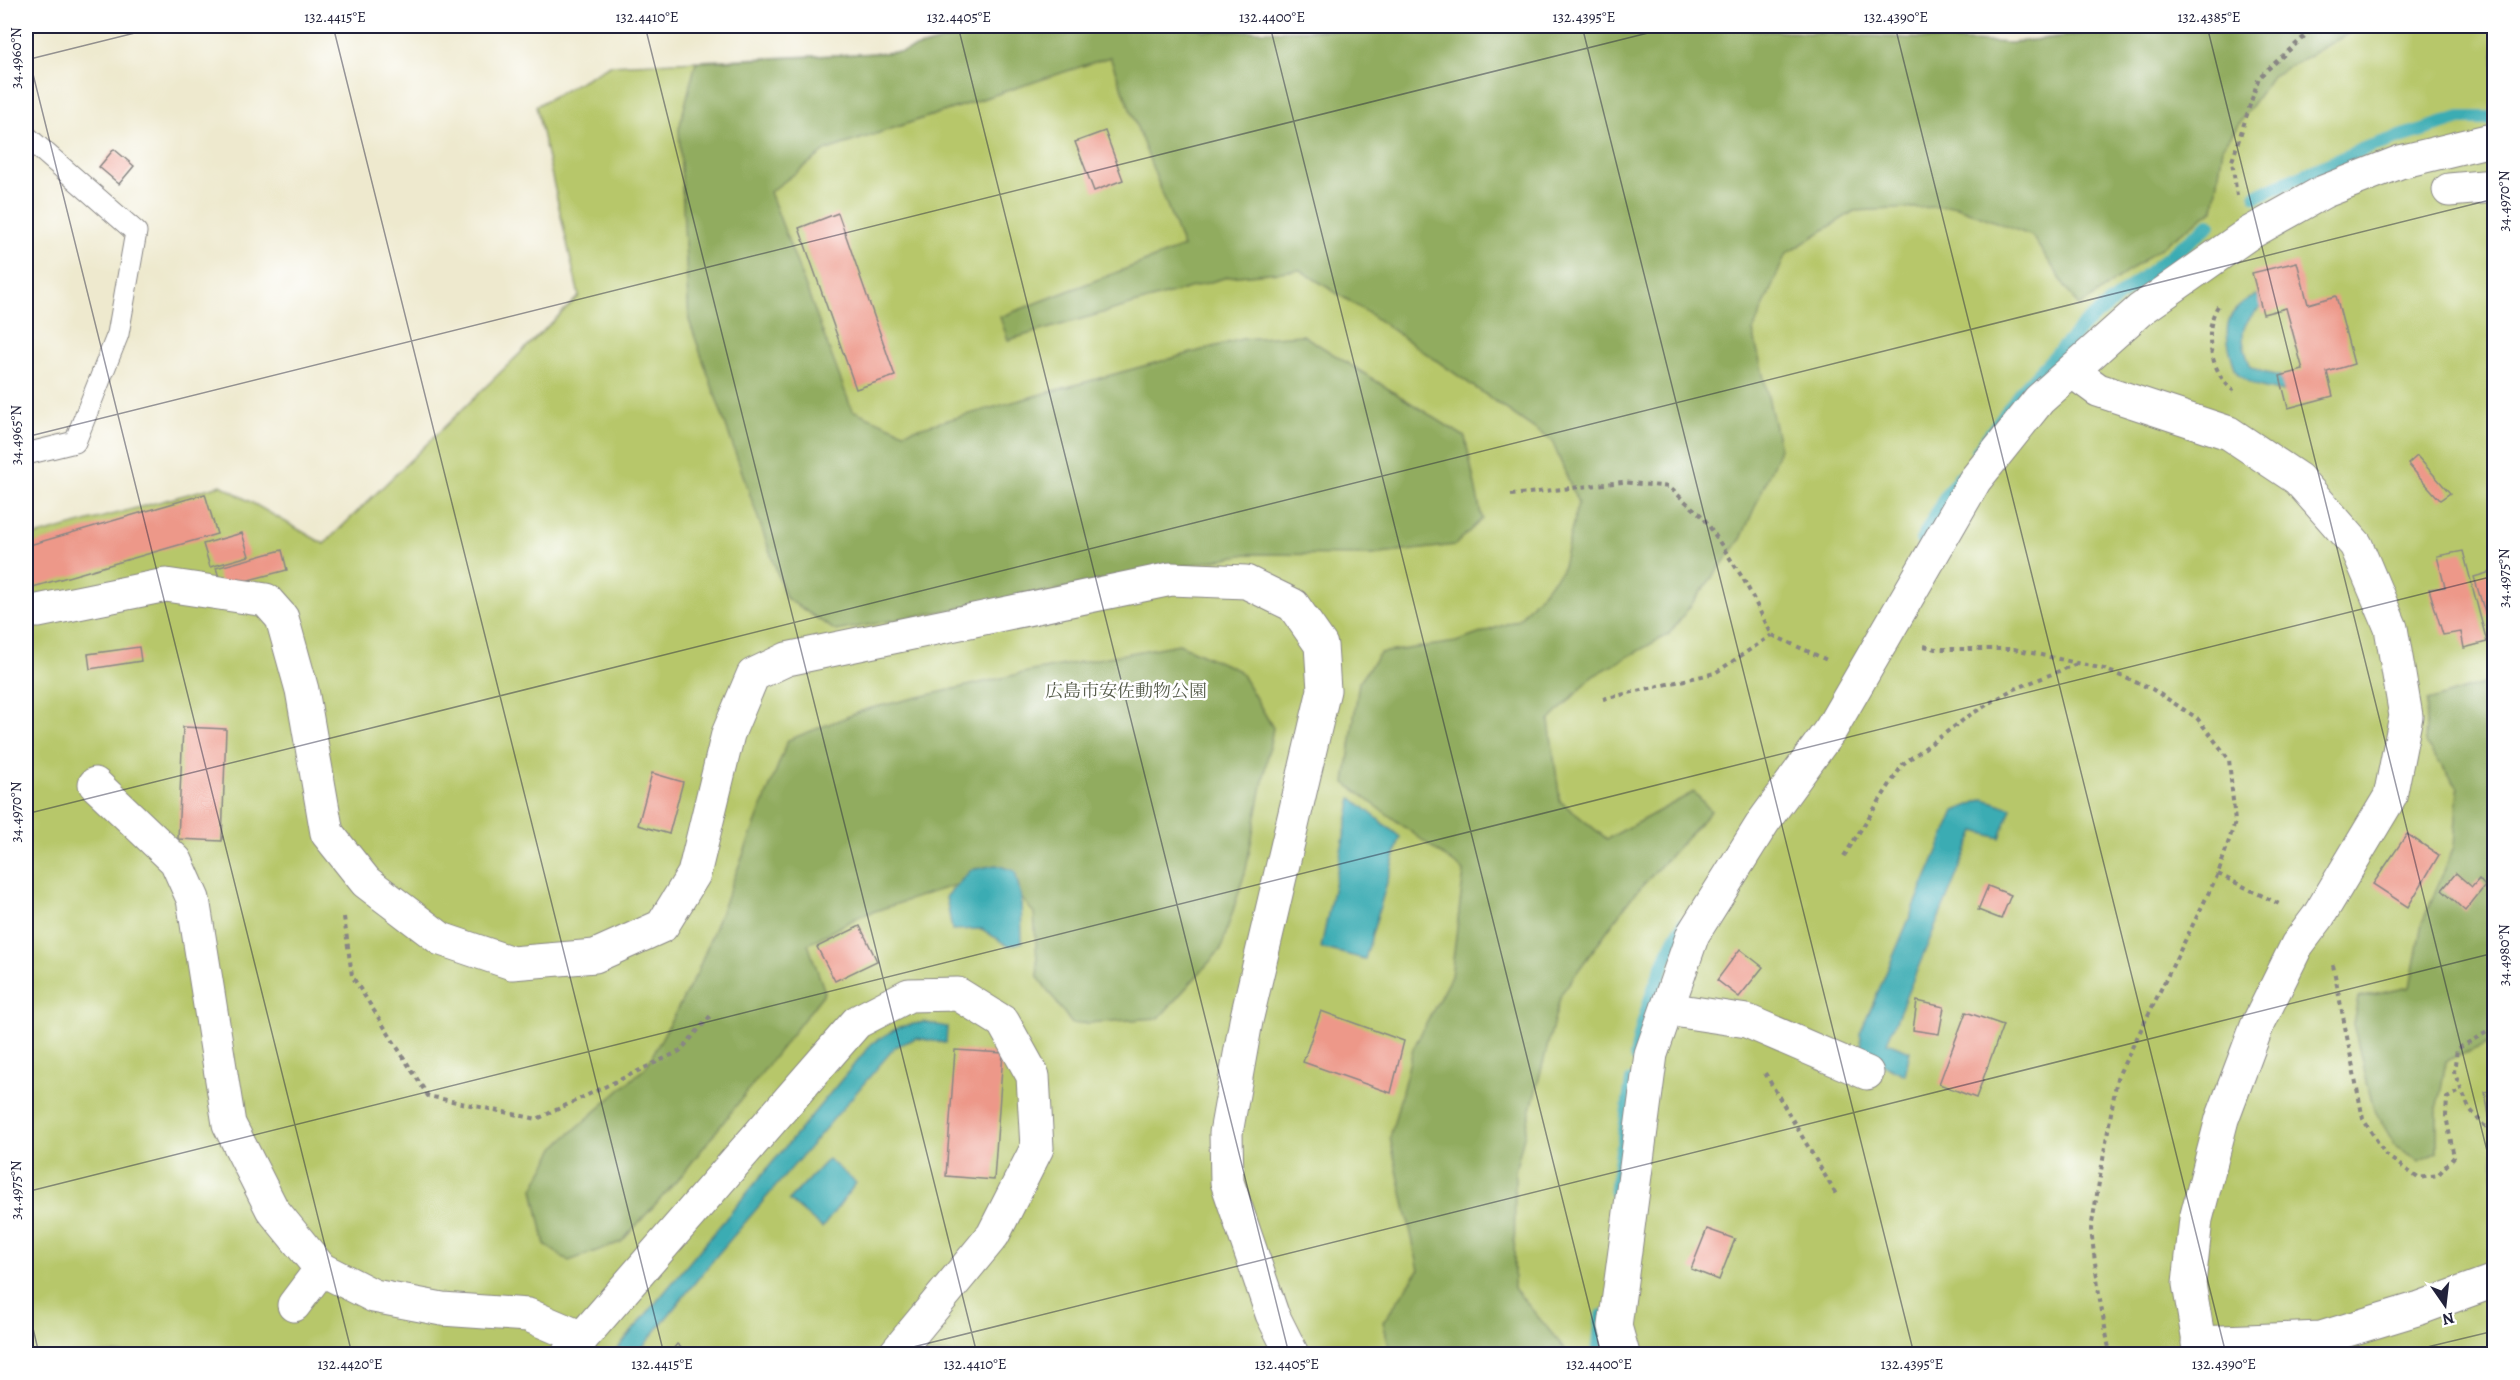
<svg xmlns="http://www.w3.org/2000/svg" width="2520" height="1380" viewBox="0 0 2520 1380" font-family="Alegreya,'Noto Serif JP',serif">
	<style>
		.green { fill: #b7c76a; stroke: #6c7452; stroke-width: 1.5 }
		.forest { fill: #91ac5e; stroke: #5a674c; stroke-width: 1.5 }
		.water { fill: #3aacb3; stroke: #2e6777; stroke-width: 1.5 }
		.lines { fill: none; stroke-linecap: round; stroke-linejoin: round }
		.stream { stroke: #3aacb3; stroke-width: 14 }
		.building { fill: #ed9889 }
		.lane-casing { stroke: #888684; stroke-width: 23 }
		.street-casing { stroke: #888684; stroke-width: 35 }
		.path { stroke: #888684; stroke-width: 4; stroke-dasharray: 4.5 4.5; stroke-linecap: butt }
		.lane { stroke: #fff; stroke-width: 21 }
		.street { stroke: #fff; stroke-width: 33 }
		.ticks { fill: none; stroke: #22223b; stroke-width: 1.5; stroke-opacity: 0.45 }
		.labels { text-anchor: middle; stroke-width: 5; stroke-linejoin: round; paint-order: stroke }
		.park-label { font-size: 18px; fill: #565c4b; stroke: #fff }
		.neatline { fill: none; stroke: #22223b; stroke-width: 2 }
		.ticks-label { font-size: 15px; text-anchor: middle; fill: #22223b }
	</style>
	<rect width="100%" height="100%" fill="#fff"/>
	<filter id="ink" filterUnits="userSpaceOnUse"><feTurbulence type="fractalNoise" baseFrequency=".0167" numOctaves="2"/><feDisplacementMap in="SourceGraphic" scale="12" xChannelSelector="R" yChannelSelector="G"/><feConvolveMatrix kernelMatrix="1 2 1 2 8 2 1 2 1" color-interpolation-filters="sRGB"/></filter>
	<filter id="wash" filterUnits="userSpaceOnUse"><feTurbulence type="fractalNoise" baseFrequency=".008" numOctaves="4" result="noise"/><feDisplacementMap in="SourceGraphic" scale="24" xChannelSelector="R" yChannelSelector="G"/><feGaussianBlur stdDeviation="1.35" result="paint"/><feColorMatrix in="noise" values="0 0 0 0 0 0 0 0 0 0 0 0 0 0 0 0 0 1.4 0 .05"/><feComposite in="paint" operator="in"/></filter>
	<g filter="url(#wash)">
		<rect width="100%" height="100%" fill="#eee9ce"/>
		<path class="green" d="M997 26H1194L1204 31 1710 28 2010 43 2145 26H2494V1354H26V538L221 485 324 544 579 296 536 106 610 65 901 52Z"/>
		<g class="forest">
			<path d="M997 26H1194L1204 31 1710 28 2010 43 2145 26H2362L2272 76 2223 147 2214 209 2079 307 2032 236 1955 206 1854 211 1786 254 1753 331 1780 449 1741 539 1669 634 1593 676 1549 721 1560 801 1607 839 1694 792 1711 811 1631 898 1561 994 1515 1171 1514 1288 1569 1354H1391L1383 1322 1419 1270 1390 1138 1413 1049 1451 976 1464 871 1345 783 1359 682 1380 653 1456 642 1518 620 1562 570 1578 503 1552 441 1365 311 1300 270 1228 277 1008 340 1000 317 1183 247 1110 57 827 150 770 192 852 410 904 432 1242 339 1303 335 1465 437 1482 519 1455 545 1372 555 1247 554 836 631 786 598 689 320 679 129 696 62 901 52Z"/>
			<path d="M1179 644 1240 671 1273 728 1246 869 1221 949 1159 1018 1072 1024 1038 977 1034 913 1000 873 939 890 860 916 808 944 825 992 682 1175 621 1242 569 1261 545 1245 533 1189 556 1146 646 1067 697 973 788 740 867 709 1032 671Z"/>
			<path d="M2494 677V1041L2446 1061 2437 1111V1153L2419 1161 2396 1147 2373 1107 2353 1024 2358 998 2410 987 2422 923 2454 847 2458 788 2425 743 2427 701 2483 684Z"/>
		</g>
		<g class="water">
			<path d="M2258 294 2262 307C2237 324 2240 342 2251 367L2262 372 2280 376 2285 392C2269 389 2253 387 2240 376 2235 372 2233 362 2231 355 2222 322 2228 310 2258 294Z"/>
			<path d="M1352 798 1400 837 1365 959 1321 948Z"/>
			<path d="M1984 799 2011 808 2000 838 1975 831 1887 1042 1910 1051 1905 1075 1864 1055 1860 1034 1955 811Z"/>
			<path d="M996 865 1015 871 1021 897 1022 942 1008 946 982 929 952 930 946 897 971 870Z"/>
			<path d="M924 1022 947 1027 946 1043 916 1038 895 1047 718 1254 637 1354H613L872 1043 899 1027Z"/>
			<path d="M828 1159 856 1183 822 1228 789 1200Z"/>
		</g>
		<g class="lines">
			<g class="stream">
				<path d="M2256 196 2366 148 2460 118H2494"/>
				<path d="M1978 451 2021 392 2086 323 2209 225"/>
				<path d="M1922 540 1946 496 1960 477"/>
				<path d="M1636 1056C1643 1016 1662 959 1683 925"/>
				<path d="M1616 1193 1632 1081"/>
				<path d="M1598 1354 1602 1316"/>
			</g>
		</g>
		<g id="blocks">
			<g class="building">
				<path d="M1105 131 1123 180 1094 191 1075 142Z"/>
				<path d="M114 149 134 166 119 184 99 167Z"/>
				<path d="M838 213 895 376 856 389 799 228Z"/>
				<path d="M2297 262 2308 304 2336 296 2354 364 2327 372 2333 396 2288 408 2280 376 2303 370 2286 308 2263 314 2252 273Z"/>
				<path d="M2417 456 2450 493 2440 500 2408 464Z"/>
				<path d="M205 494 217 534 26 589V546Z"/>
				<path d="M242 533 249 556 210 567 203 544Z"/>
				<path d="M282 550 287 570 222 587 216 568Z"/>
				<path d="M2463 551 2487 642 2464 648 2461 632 2443 635 2429 589 2445 587 2437 556Z"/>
				<path d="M2494 571V613L2486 616 2474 577Z"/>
				<path d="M139 647 141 661 90 669 88 654Z"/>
				<path d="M183 727 226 729 222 841 178 839Z"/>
				<path d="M652 773 683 782 669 834 638 825Z"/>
				<path d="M2407 834 2439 855 2408 907 2373 884Z"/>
				<path d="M2456 873 2472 887 2479 879 2485 886 2465 911 2442 890Z"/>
				<path d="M1988 886 2011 895 2001 919 1978 910Z"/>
				<path d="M860 926 877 961 835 981 817 947Z"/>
				<path d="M1740 949 1763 967 1739 997 1717 980Z"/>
				<path d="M1917 1001 1944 1007 1939 1034 1913 1030Z"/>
				<path d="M1321 1011 1404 1041 1391 1093 1303 1062Z"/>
				<path d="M1966 1012 2003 1025 1976 1098 1939 1084Z"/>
				<path d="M955 1050 1003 1053 994 1180 946 1176Z"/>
				<path d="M2494 1090V1120L2490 1121 2485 1092Z"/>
				<path d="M1707 1229 1735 1239 1719 1280 1691 1269Z"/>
				<path d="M677 1344 688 1354H669Z"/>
			</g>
		</g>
	</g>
	<g filter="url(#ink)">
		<use href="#blocks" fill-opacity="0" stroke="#888684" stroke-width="1.5"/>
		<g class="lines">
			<defs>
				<path id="lane" d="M26 136 136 232 118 334 75 442 26 454"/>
				<g id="street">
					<path d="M2449 190 2494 186"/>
					<path d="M2072 371 2098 390 2229 433 2298 479 2356 545 2391 628 2406 716 2390 797 2318 917 2297 945 2257 1026 2222 1119 2196 1219 2189 1284 2201 1354"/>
					<path d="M38 611 166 585 266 600 282 618 302 690 327 833 366 882 441 939 512 963 595 956 662 926 694 874 728 734 753 675 787 659 1171 579 1246 582 1293 605 1321 645 1324 690 1246 1021 1226 1133 1227 1182 1272 1314 1292 1354"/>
					<path d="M95 784 176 861 193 899 229 1124 272 1209 321 1269 374 1296 442 1309 528 1315 582 1338"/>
					<path d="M1667 1009 1747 1021 1867 1073"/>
					<path d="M294 1305 321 1269"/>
					<path d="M2198 1343 2321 1338 2420 1308 2494 1281"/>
					<path d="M568 1354 857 1022 909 995 958 994 1003 1022 1033 1076 1037 1148 993 1235 895 1354"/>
					<path d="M1623 1354 1615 1326 1651 1054 1693 934 1764 821 1831 729 1975 480 2039 400 2140 310 2248 234 2323 192 2400 162 2487 141 2494 142"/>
				</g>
			</defs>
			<use href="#lane" class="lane-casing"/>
			<use href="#street" class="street-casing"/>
			<g class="path">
				<path d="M2237 196 2232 161 2259 77 2316 26"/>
				<path d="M2218 306C2202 331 2211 374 2234 391"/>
				<path d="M1511 495 1623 482 1669 487 1704 518 1744 580 1772 635 1827 660"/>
				<path d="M1924 646 1936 649H2014L2104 669 2152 689 2197 718 2229 759 2235 822 2218 874 2117 1078 2091 1229 2099 1295 2110 1354"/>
				<path d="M1603 699 1715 673 1772 635"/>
				<path d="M1844 856 1903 764 1970 715 2010 691 2079 663"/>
				<path d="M2218 874 2279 904"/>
				<path d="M344 917 352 976 428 1096 537 1119 680 1051 712 1014"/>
				<path d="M2333 965 2363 1119 2386 1155 2418 1178 2438 1175 2454 1157 2446 1116 2447 1098 2462 1090"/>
				<path d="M2494 1028 2457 1049 2454 1072 2469 1108 2484 1126 2494 1128"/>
				<path d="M1765 1073 1837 1196"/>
			</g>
			<use href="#lane" class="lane"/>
			<use href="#street" class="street"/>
		</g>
	</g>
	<path class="ticks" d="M333 26 664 1354M645 26 977 1354M958 26 1289 1354M1270 26 1601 1354M1582 26 1914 1354M1895 26 2226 1354M2207 26 2494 1179M26 46 352 1354M26 60 163 26M26 437 1676 26M26 814 2494 199M26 1192 2494 576M26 1298 39 1354M885 1354 2494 953M2398 1354 2494 1331"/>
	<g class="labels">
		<g class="park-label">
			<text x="1126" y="697">広島市安佐動物公園</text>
		</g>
	</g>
	<rect width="2520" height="1380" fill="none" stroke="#fff" stroke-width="66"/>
	<g transform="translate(2445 1305) rotate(166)" stroke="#ffffff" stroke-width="4.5" paint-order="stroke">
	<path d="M0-4.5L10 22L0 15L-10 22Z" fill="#22223b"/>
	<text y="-9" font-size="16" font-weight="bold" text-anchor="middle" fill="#22223b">N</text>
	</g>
	<rect x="33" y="33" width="2454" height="1314" class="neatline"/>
	<g class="ticks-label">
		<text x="335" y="22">132.4415°E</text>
		<text x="647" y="22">132.4410°E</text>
		<text x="959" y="22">132.4405°E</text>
		<text x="1272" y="22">132.4400°E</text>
		<text x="1584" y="22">132.4395°E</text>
		<text x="1896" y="22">132.4390°E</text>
		<text x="2209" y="22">132.4385°E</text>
		<text transform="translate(16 58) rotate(-90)" y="5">34.4960°N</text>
		<text transform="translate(2504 201) rotate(-90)" y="5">34.4970°N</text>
		<text transform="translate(16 435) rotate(-90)" y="5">34.4965°N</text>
		<text transform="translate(2504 578) rotate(-90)" y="5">34.4975°N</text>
		<text transform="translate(16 812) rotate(-90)" y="5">34.4970°N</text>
		<text transform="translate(2504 955) rotate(-90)" y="5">34.4980°N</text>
		<text transform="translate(16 1190) rotate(-90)" y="5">34.4975°N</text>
		<text x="350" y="1369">132.4420°E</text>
		<text x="662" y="1369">132.4415°E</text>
		<text x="975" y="1369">132.4410°E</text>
		<text x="1287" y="1369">132.4405°E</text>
		<text x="1599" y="1369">132.4400°E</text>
		<text x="1912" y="1369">132.4395°E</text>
		<text x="2224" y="1369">132.4390°E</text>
	</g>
</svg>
